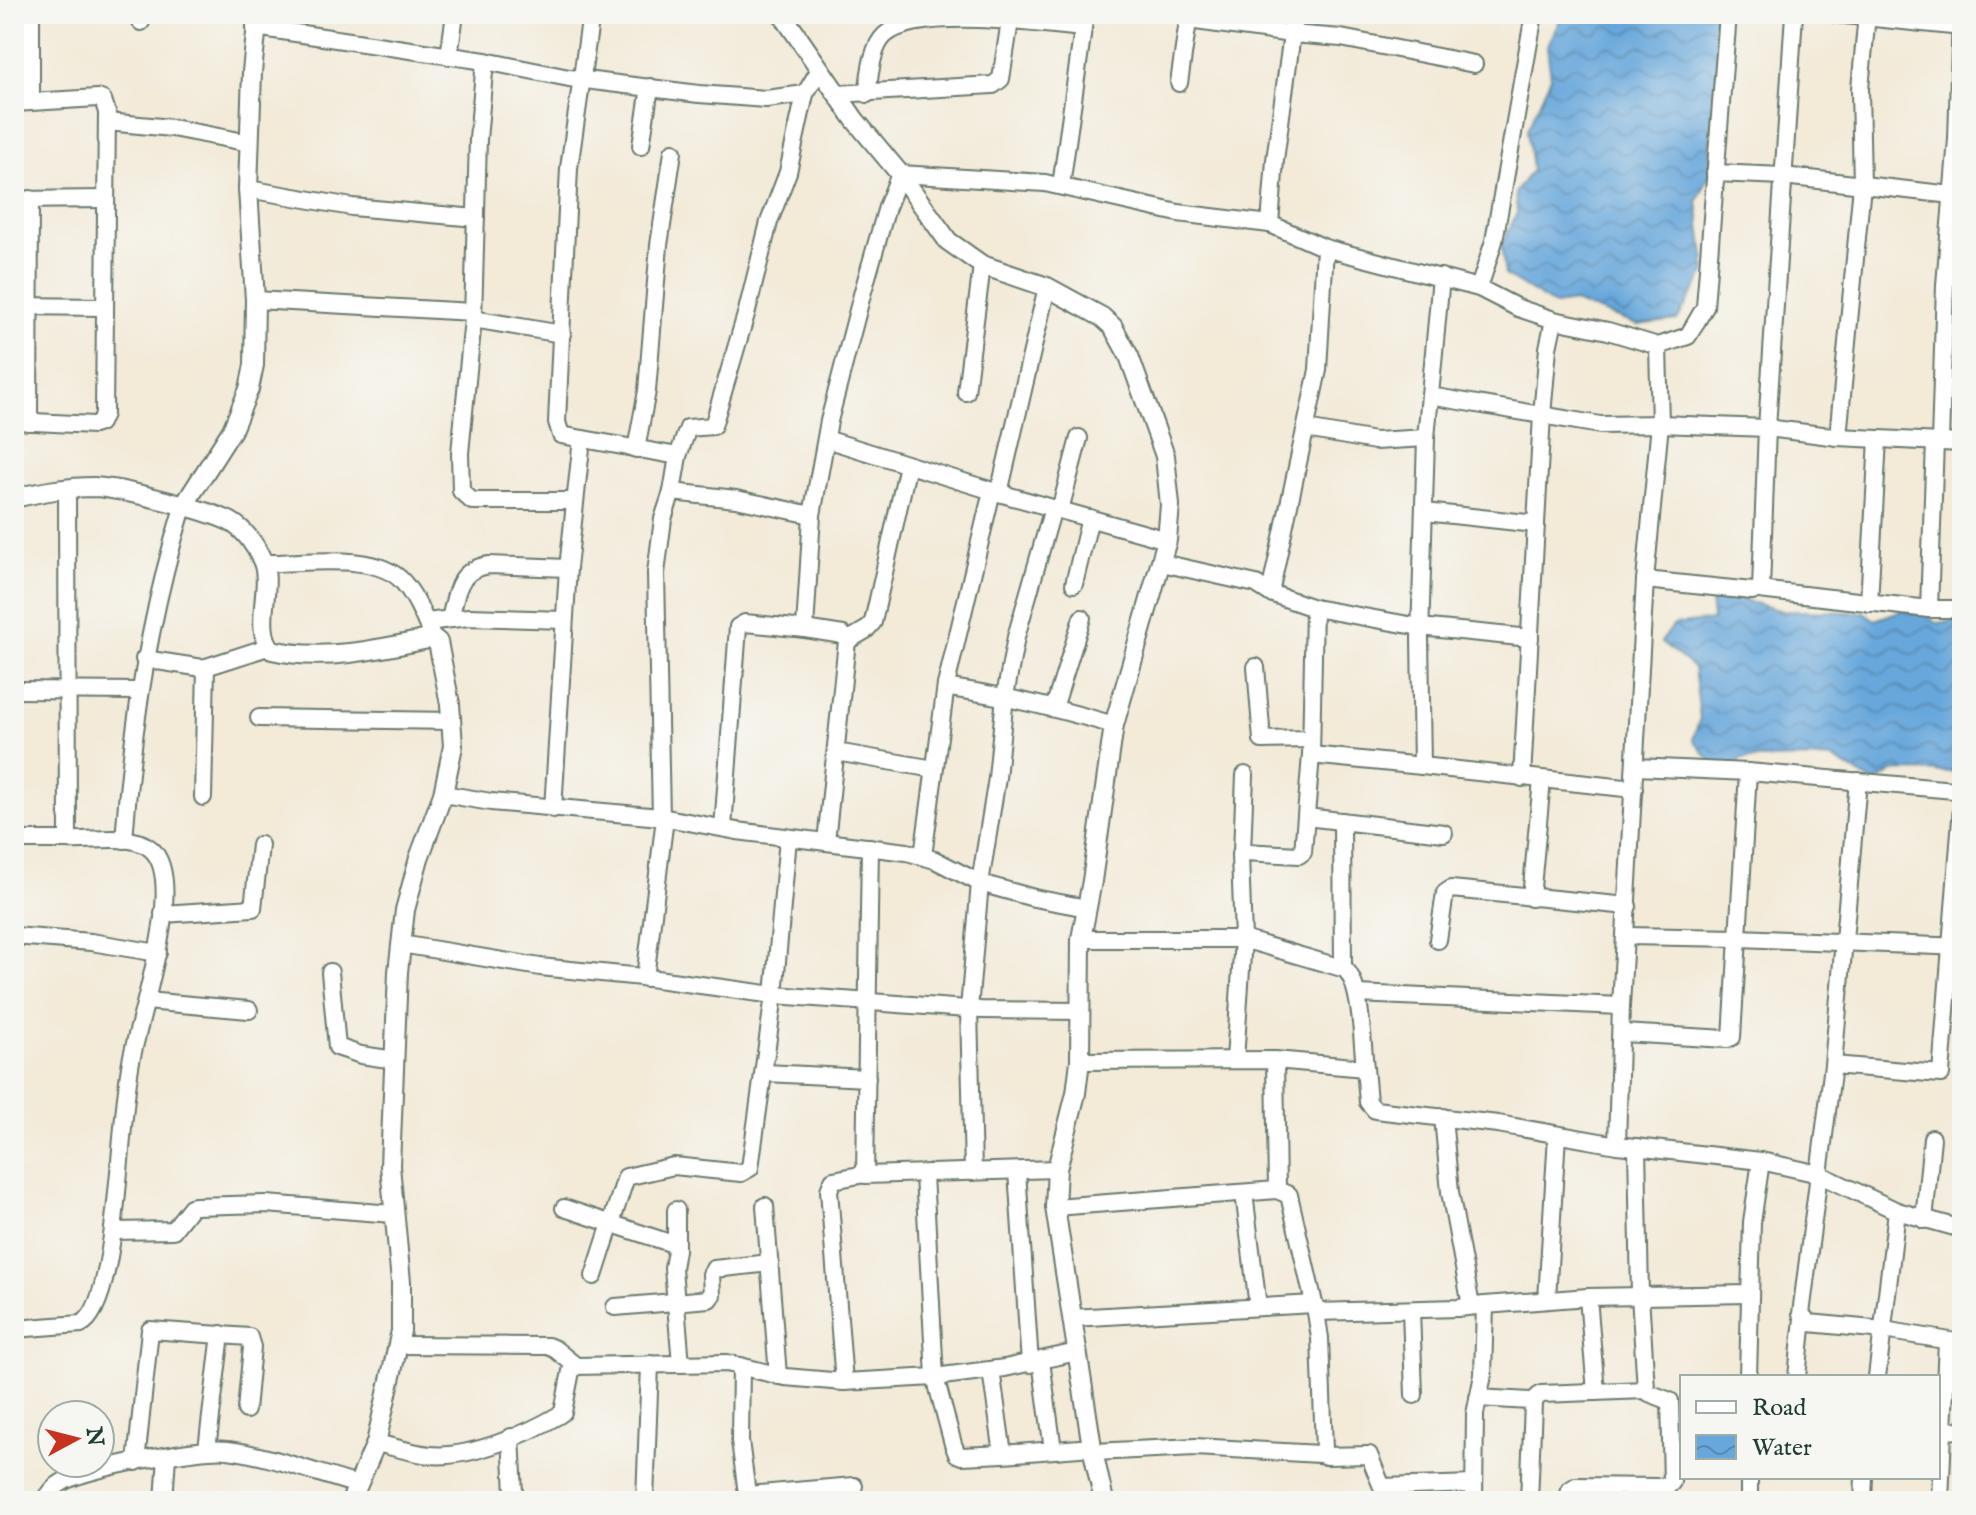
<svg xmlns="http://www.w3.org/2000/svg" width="1976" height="1515" viewBox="0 0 1976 1515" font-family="'IM FELL English',serif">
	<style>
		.water { fill: url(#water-waves); stroke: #447288; stroke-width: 2 }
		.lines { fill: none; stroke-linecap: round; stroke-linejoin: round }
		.minor-casing { stroke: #697a6d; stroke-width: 20 }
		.tertiary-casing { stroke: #697a6d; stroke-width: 22 }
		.minor { stroke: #fff; stroke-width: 16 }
		.tertiary { stroke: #fff; stroke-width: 18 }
	</style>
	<defs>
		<pattern id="water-waves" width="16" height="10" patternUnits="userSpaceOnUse" patternTransform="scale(2)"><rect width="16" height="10" fill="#68a7db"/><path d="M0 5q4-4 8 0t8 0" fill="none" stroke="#5589b2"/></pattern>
	</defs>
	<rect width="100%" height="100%" fill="#f6f6f2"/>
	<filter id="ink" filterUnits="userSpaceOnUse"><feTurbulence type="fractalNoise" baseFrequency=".0125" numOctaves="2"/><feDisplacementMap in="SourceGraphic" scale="16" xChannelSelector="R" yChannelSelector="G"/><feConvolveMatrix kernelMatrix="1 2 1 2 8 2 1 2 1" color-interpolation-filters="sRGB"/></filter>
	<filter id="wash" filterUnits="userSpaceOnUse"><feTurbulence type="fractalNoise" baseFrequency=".006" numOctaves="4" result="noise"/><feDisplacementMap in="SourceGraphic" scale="32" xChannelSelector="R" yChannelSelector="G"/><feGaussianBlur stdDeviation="1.8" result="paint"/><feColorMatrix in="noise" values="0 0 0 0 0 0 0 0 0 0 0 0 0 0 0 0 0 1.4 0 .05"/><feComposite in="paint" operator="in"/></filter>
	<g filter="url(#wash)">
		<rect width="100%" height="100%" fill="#f3ead8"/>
		<g class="water">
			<path d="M1563 14H1715L1724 86 1710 138 1713 168 1697 201 1706 271 1677 320 1637 325 1574 302 1554 305 1505 275 1501 245 1517 213 1515 193 1532 170 1527 130 1551 77 1547 47Z"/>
			<path d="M1731 597 1783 611 1864 612 1875 620 1914 606 1936 623 1956 621 1962 626V772L1893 771 1875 783 1831 758 1741 759 1732 770 1711 762 1693 739 1700 718 1694 668 1661 642 1674 625 1713 620 1711 600Z"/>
		</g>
	</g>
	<g filter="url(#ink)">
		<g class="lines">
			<defs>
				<g id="minor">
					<path d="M31 14V102"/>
					<path d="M591 14 569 168 557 422 561 435 678 456 688 428 713 426 747 311 769 222 788 172 805 94 820 69"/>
					<path d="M1835 14 1962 27"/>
					<path d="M1188 20 1292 34 1295 14"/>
					<path d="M141 22 142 14"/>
					<path d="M255 27 485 61 569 78 699 94 766 99 805 94"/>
					<path d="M449 56 455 14"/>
					<path d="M485 61 478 139 473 319 562 334"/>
					<path d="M1179 83 1189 14"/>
					<path d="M837 94 993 85 1001 79 1010 21"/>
					<path d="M867 94C870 76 871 48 885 35 919 6 1039 24 1083 28"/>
					<path d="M14 103 98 98 103 100 107 112 104 414 100 423 94 425 14 421"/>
					<path d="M107 122 172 128 250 143"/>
					<path d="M641 146 650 87"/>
					<path d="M1715 173 1783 176 1961 196"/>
					<path d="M1061 186 1085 14"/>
					<path d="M248 189 352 207 476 218"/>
					<path d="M14 200 105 199"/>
					<path d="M1270 224 1275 160 1292 34 1341 38 1474 64"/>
					<path d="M1441 277 1426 438 1420 637 1422 766 1634 789"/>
					<path d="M1479 288 1494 241 1534 14"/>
					<path d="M255 300 473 312"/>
					<path d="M14 306 104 307"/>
					<path d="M473 319 460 453 461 491 472 501H575"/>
					<path d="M966 392 982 265"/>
					<path d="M1430 396 1600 425 1660 424 1767 428 1838 437 1962 443"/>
					<path d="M29 422 30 199"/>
					<path d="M1306 429 1375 441 1426 438"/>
					<path d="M1838 437 1862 185 1860 89 1867 14"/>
					<path d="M826 439 999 493 1167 540"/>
					<path d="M1940 442 1945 285 1957 139 1961 14"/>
					<path d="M636 449 647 391 659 245 673 152"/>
					<path d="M992 491 946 685 950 688C1006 696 1060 709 1114 725"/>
					<path d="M672 492 678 456"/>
					<path d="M999 493 1047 287"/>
					<path d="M1060 510 1079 438"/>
					<path d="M1425 512 1536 524"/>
					<path d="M264 563C302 564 377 551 403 582 417 598 424 618 433 638"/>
					<path d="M1162 563 1256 584 1270 593 1314 608"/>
					<path d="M1645 580 1752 591 1761 589 1767 428 1794 14"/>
					<path d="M1074 584 1090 518"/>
					<path d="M1759 590 1929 609H1962"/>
					<path d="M1270 593 1318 370 1325 248"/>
					<path d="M1869 603 1878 439"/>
					<path d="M1929 609 1935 442"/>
					<path d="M450 619C457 592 457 570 489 565L568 568"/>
					<path d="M426 622 469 617 564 620"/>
					<path d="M847 641 866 630 873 622 908 465"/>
					<path d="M144 659 203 668 268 647"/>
					<path d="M1256 667 1262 740 1311 739"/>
					<path d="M14 690 139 691"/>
					<path d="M1054 708 1082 618"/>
					<path d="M259 718 452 721"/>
					<path d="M836 752 934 769"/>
					<path d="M1311 755 1314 608 1420 627 1530 638"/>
					<path d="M1636 767 1748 772 1954 790 1962 796"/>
					<path d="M1522 778 1542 415 1548 348 1554 320"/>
					<path d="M1858 781 1833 1065 1801 1314 1809 1323 1884 1330 1962 1343"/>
					<path d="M443 794 491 802 661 817 737 831 907 852 935 860 980 883 1034 898 1087 908"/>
					<path d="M203 797 206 667"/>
					<path d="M553 809 568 568 582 439"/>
					<path d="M661 817 656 573 663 519 672 492 736 499 812 515"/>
					<path d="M1306 817 1444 833"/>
					<path d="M1342 821 1343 968"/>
					<path d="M723 828 738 627 745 623 805 629"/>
					<path d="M14 840H68"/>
					<path d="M124 840C132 725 149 617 183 507"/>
					<path d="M826 842 847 641 843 635 805 629 812 515 829 421 863 291 887 207 900 174 1045 183 1178 213 1270 224 1325 248 1479 288 1518 308 1554 320 1608 331 1658 346 1688 336 1705 307 1728 14"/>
					<path d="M870 847 865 1175 1057 1169"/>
					<path d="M1242 853 1245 775"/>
					<path d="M923 856 946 685"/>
					<path d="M1531 898 1542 780"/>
					<path d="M163 914 253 908 260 845"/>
					<path d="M14 936 91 942 158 953"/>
					<path d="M1626 936 1739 938 1962 947"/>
					<path d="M1081 939H1243L1345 969C1362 985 1362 1044 1365 1068"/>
					<path d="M1438 940 1445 893 1451 889 1628 906"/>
					<path d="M401 944 540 967 642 977 774 995 981 1010 1079 1011"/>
					<path d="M330 972 337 1047 361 1055 395 1060"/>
					<path d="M645 978 665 818"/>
					<path d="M1357 994 1621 1006"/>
					<path d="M146 1001 249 1010"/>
					<path d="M1622 1033 1727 1039 1732 1037 1748 772"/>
					<path d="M1235 1060 1243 939 1240 855 1244 852 1299 855 1303 852 1311 755 1422 766"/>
					<path d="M1275 1060 1277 1190"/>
					<path d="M1080 1061 1275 1060 1365 1068 1368 1102 1375 1110 1498 1124 1617 1145 1761 1161 1819 1174 1897 1211 1962 1229"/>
					<path d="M1833 1065 1941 1074 1962 806"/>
					<path d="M765 1073 867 1078"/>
					<path d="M1443 1117 1450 1192 1471 1306"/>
					<path d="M1617 1145 1621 1006 1645 580 1660 424 1658 346"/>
					<path d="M1017 1171 1030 1364"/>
					<path d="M973 1172 969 1009 980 883 997 778 1005 696 1016 637 1053 508"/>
					<path d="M924 1175 935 1377 953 1444 957 1454 962 1456 1003 1454"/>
					<path d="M1244 1193 1258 1307"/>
					<path d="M765 1206 778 1376"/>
					<path d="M1055 1207 1277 1190 1289 1195 1316 1312 1458 1308 1485 1305 1483 1375 1475 1414 1474 1501"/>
					<path d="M564 1208 676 1245"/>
					<path d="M676 1210V1250L673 1268 681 1364"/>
					<path d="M1924 1220 1932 1138"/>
					<path d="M113 1231 173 1230 191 1207 195 1206 266 1204 393 1214"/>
					<path d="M594 1276 626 1177 674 1166 741 1173 750 1168 774 995 788 838"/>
					<path d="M1588 1297 1596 1392"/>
					<path d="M1547 1299 1557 1135"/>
					<path d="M1485 1305 1588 1297 1749 1294"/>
					<path d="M615 1307 709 1299 712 1295 711 1274 714 1269 770 1263"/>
					<path d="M1411 1310 1414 1395"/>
					<path d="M1072 1318 1314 1304"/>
					<path d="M14 1329 81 1324C108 1312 115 1211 118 1182 122 1143 124 1104 130 1067 136 1023 189 882 151 849 131 832 92 842 68 840L67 488"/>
					<path d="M399 1345 548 1346 555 1349 576 1366"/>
					<path d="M1041 1361 1053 1450"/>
					<path d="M741 1366 740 1441 748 1501"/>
					<path d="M991 1370 1003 1454 1092 1447"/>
					<path d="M1748 1377 1752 1222 1761 1161"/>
					<path d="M1797 1377 1803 1318"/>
					<path d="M1877 1377 1897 1211"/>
					<path d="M844 1382 829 1190 833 1180 865 1174"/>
					<path d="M1478 1398 1530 1401 1533 1404 1529 1501"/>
					<path d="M1532 1402 1541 1394 1646 1390"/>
					<path d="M1941 1431 1962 1430"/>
					<path d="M376 1443C394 1447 412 1453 430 1455 469 1459 527 1434 559 1415L563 1412 571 1371 576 1366 727 1363 785 1377 844 1382 935 1377 1005 1368 1077 1352"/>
					<path d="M207 1449 221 1334"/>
					<path d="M1094 1452 1195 1447 1320 1454 1324 1450 1320 1338 1316 1312"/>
					<path d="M1320 1454 1326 1456 1369 1455 1382 1487 1474 1484"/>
					<path d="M136 1462 150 1330 249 1337 252 1347 246 1410"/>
					<path d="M1749 1477V1501"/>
					<path d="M747 1495 854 1486"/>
					<path d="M45 1501C49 1494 54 1487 61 1483 82 1469 203 1446 228 1450 272 1456 316 1473 358 1485"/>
					<path d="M164 1501 167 1456"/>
					<path d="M496 1501 509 1500 514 1493 511 1437"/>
					<path d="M645 1501 650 1364"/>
					<path d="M1567 1501 1570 1490 1576 1486 1657 1487 1668 1486 1672 1482 1670 1401 1649 1393 1646 1389 1640 1295 1637 1147"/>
					<path d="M1863 1501 1864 1477"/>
					<path d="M1940 1501 1947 1341"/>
				</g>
				<g id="tertiary">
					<path d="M782 14 855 120 900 174 948 241 982 265 1047 287 1102 317 1113 327 1129 356 1165 456 1170 505 1167 540 1114 725 1092 881 1081 939 1080 1061 1076 1093 1057 1169 1055 1207 1092 1447 1104 1501"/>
					<path d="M14 498C41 492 66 487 94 487 120 488 208 510 231 522 245 530 256 546 262 560 274 584 252 628 272 650 324 662 381 649 433 638L438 642 450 704 453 746 443 794 419 858 405 910 398 972 390 1166 401 1282V1331L376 1443 351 1501"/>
					<path d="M183 507 232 430 249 389 254 365 255 300 248 189 252 72 258 14"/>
				</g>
			</defs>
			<use href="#minor" class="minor-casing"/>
			<use href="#tertiary" class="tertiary-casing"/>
			<use href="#minor" class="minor"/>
			<use href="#tertiary" class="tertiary"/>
		</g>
	</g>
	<rect width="1976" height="1515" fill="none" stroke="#f6f6f2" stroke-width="48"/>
	<rect x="1680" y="1375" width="260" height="104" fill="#f6f6f2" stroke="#a0aca6" stroke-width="2"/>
	<rect x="1696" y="1401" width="40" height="12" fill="#ffffff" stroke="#a0aca6" stroke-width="2"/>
	<text x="1752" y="1415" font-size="24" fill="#1f3d34">Road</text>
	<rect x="1696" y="1435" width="40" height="24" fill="url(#water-waves)" stroke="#a0aca6" stroke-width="2"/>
	<text x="1752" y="1455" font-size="24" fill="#1f3d34">Water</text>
	<g transform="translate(76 1439) rotate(83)"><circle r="38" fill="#f6f6f2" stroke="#a0aca6" stroke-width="2"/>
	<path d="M0-6L14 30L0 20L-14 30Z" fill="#c8321e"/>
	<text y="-12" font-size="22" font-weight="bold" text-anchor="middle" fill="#1f3d34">N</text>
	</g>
</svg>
